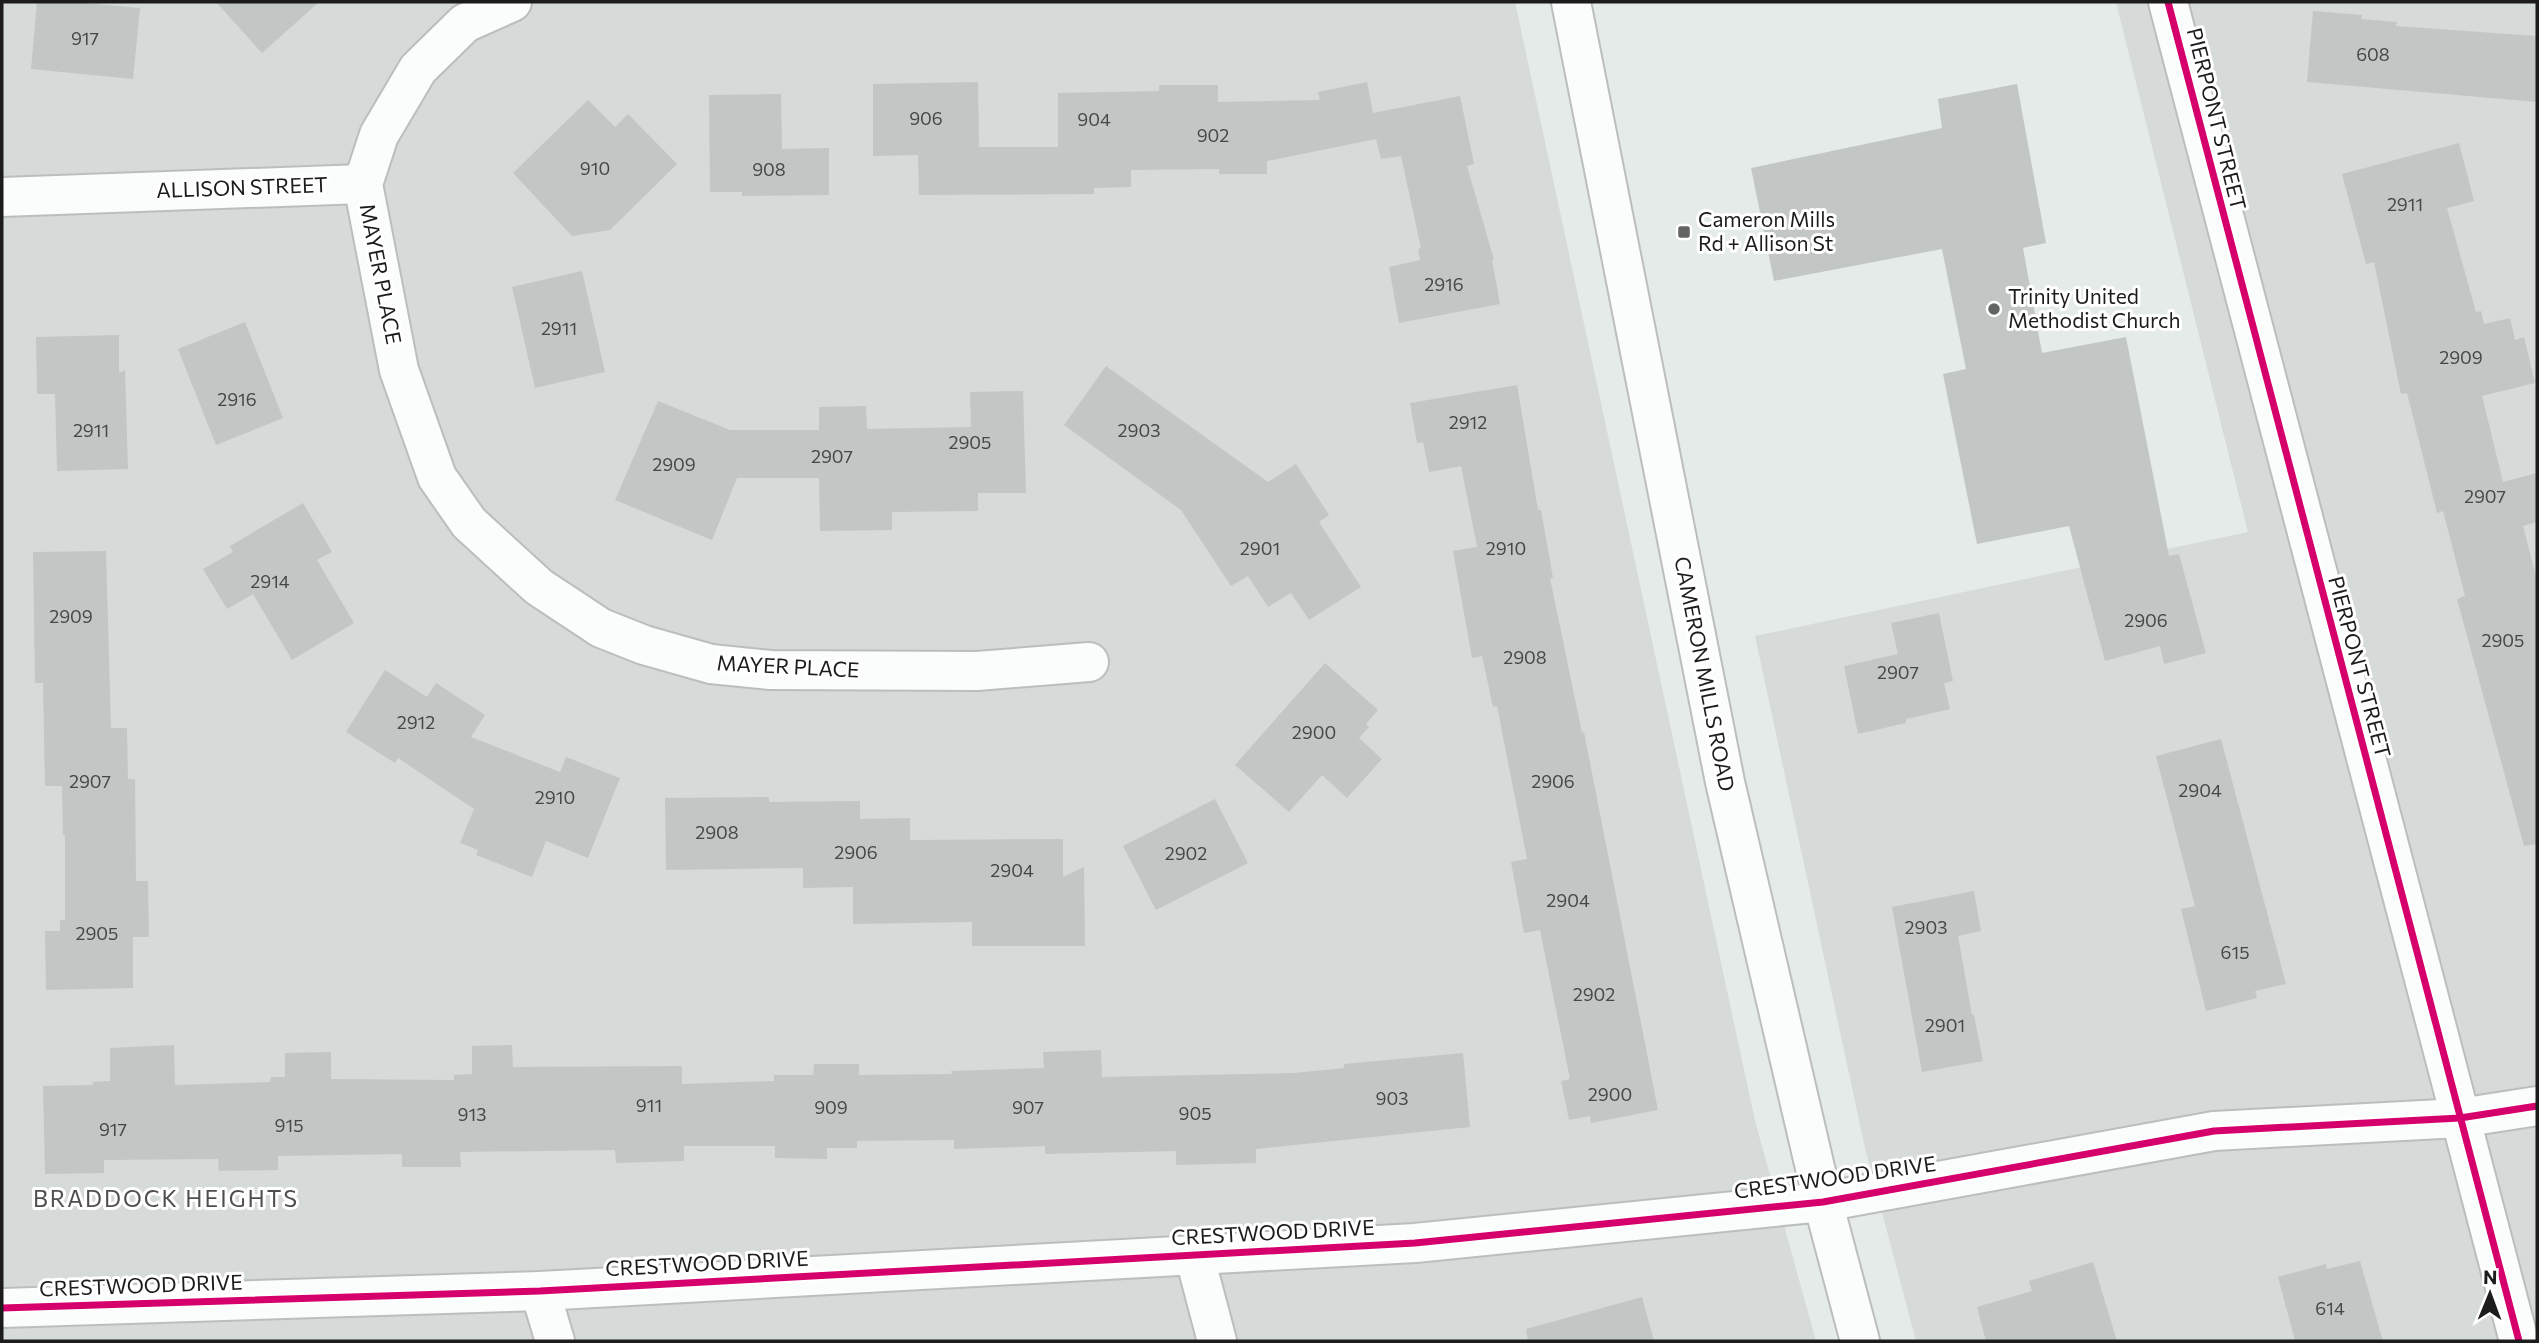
<svg xmlns="http://www.w3.org/2000/svg" width="2539" height="1343" viewBox="0 0 2539 1343" font-family="Commissioner,sans-serif">
	<style>
		.residential { fill: #d6dad8 }
		.building { fill: #c2c7c5 }
		.lines { fill: none; stroke-linecap: round; stroke-linejoin: round }
		.minor-casing { stroke: #bbbebd; stroke-width: 42 }
		.tertiary-casing { stroke: #bbbebd; stroke-width: 42 }
		.minor { stroke: #fbfcfc; stroke-width: 38 }
		.tertiary { stroke: #fbfcfc; stroke-width: 38 }
		.cycleway-casing { stroke: #fff; stroke-width: 11 }
		.cycleway { stroke: #d6006c; stroke-width: 7 }
		.poi-dot { fill: #626463; stroke: #fff; stroke-width: 2.5 }
		.labels { text-anchor: middle; stroke-width: 6; stroke-linejoin: round; paint-order: stroke }
		.number-label { font-size: 18px; fill: #464746 }
		.street-label { font-size: 21px; fill: #1c1c1c; stroke: #fff }
		.poi-label { font-size: 21px; fill: #1c1c1c; stroke: #fff; text-anchor: start }
		.neighbourhood-label { font-size: 23px; letter-spacing: 2px; fill: #4f4f4f; stroke: #fff }
	</style>
	<rect width="100%" height="100%" fill="#e5ebe8"/>
	<g class="residential">
		<path d="M2 2H1515L1755 1121 1816 1341H2Z"/>
		<path d="M2116 2H2537V1341H1916L1865 1148 1755 636 2248 532Z"/>
	</g>
	<g class="building">
		<path d="M37 2H75L140 8 133 79 31 69Z"/>
		<path d="M216 2H319L262 53Z"/>
		<path d="M2313 11 2362 15 2361 19 2397 22 2396 26 2537 36V102L2307 82Z"/>
		<path d="M978 82 979 147H1058V93L1159 91V85H1218V102L1320 100 1318 92 1367 82 1373 113 1460 96 1474 164 1467 166 1494 260H1492L1500 304 1399 323 1389 267 1420 260 1418 249 1421 248 1401 156 1381 159 1376 139 1267 161V174H1219V169L1131 170V187L1094 188V194L919 195 918 155 873 156V84Z"/>
		<path d="M2017 84 2046 243 2023 248 2042 353 2126 337 2169 556 2179 554 2206 653 2164 664 2160 646 2105 661 2069 526 1977 544 1943 374 1966 369 1942 249 1774 281 1751 168 1942 128 1938 99Z"/>
		<path d="M781 94 782 149 829 148V195L742 196V192H710L709 95Z"/>
		<path d="M588 100 615 127 628 114 677 164 610 230 572 236 513 173Z"/>
		<path d="M2459 143 2474 201 2447 208 2476 312 2481 311 2484 324 2510 318 2515 340 2524 337 2535 383 2482 396 2503 482 2537 473V522L2523 526 2537 581V844L2524 846 2457 599 2465 596 2443 511 2437 513 2407 393 2401 394 2374 262 2366 264 2342 174Z"/>
		<path d="M582 271 605 372 535 388 512 287Z"/>
		<path d="M245 322 283 418 216 445 178 349Z"/>
		<path d="M119 335V373L125 370 128 469 57 471 55 394H37L36 337Z"/>
		<path d="M1106 366 1268 482 1296 464 1329 515 1319 522 1361 587 1309 620 1291 593 1268 607 1248 576 1231 586 1181 510 1064 425Z"/>
		<path d="M1517 385 1538 510H1541L1553 578H1550L1582 733 1584 732 1658 1110 1591 1123 1590 1116 1569 1120 1561 1081 1570 1079 1540 930 1524 933 1511 862 1527 859 1497 706 1493 707 1482 656 1472 658 1453 551 1477 547 1461 466 1429 472 1423 442 1417 443 1410 403Z"/>
		<path d="M1023 391 1026 493H978V511L892 512V530L820 531 819 478H737L712 540 615 500 658 401 730 430H819V407L866 406 867 429 971 427 970 392Z"/>
		<path d="M303 503 332 552 317 560 354 623 292 660 253 594 227 609 203 569 233 552 230 546Z"/>
		<path d="M106 551 111 728H127L128 779H135L136 881H148L149 937H133V988L46 990 45 931H60V920H65V835H63L62 786H45L43 683H35L33 552Z"/>
		<path d="M1939 613 1953 681 1944 683 1950 709 1906 719V723L1858 734 1844 666 1898 654 1891 623Z"/>
		<path d="M1325 663 1378 710 1366 724 1369 727 1359 738 1382 759 1347 798 1322 775 1289 812 1235 765Z"/>
		<path d="M385 670 427 697 436 683 485 715 471 737 560 772 566 757 620 778 588 858 546 841 532 877 476 855 478 850 460 843 474 809 398 758 395 763 346 732Z"/>
		<path d="M2221 739 2286 984 2255 991 2257 998 2206 1011 2181 909 2195 906 2156 756Z"/>
		<path d="M769 797V802L860 801V819L910 818V840L1063 839V877L1084 867 1085 946H972V922L853 924V887L803 888V868L666 870 665 798Z"/>
		<path d="M1215 799 1248 863 1156 910 1123 846Z"/>
		<path d="M1974 891 1981 931 1958 936 1972 1015H1974L1983 1061 1922 1072 1892 907Z"/>
		<path d="M174 1045 175 1085 270 1082 271 1077H285V1053L331 1052V1079L454 1080V1075L472 1074V1046L512 1045 513 1067 682 1066V1084L774 1081V1075H813L814 1064H859V1075L952 1074 951 1071 1044 1068 1043 1052 1101 1050 1102 1077 1293 1073 1344 1068V1064L1463 1053 1470 1127 1256 1149V1163L1176 1165V1151L1045 1154V1146L954 1149V1140L857 1141V1148H827V1159L775 1158V1146H684V1161L616 1163 615 1150 460 1152 461 1167H402V1154L278 1156V1170L219 1171 218 1159 104 1160V1173L45 1174 43 1086 93 1085V1082L110 1081V1048Z"/>
		<path d="M2360 1261 2383 1341H2295L2278 1277 2326 1264 2327 1269Z"/>
		<path d="M2093 1262 2117 1341H1986L1977 1307 2032 1291 2029 1281Z"/>
		<path d="M1642 1297 1654 1341H1528L1526 1329Z"/>
	</g>
	<g class="lines">
		<defs>
			<g id="minor">
				<path d="M512 2 465 23 418 69 379 135 363 184 399 370 437 477 469 523 539 587 601 628 644 645 711 664 770 670 977 671 1089 662"/>
				<path d="M2168 2 2519 1341"/>
				<path d="M2 197 363 184"/>
				<path d="M1194 1254 1217 1341"/>
				<path d="M540 1291 555 1341"/>
				<path d="M2 1308 540 1291 1415 1243 1823 1202 2214 1131 2460 1118 2537 1106"/>
			</g>
			<path id="tertiary" d="M1571 2 1725 782 1823 1202 1860 1341"/>
		</defs>
		<use href="#minor" class="minor-casing"/>
		<use href="#tertiary" class="tertiary-casing"/>
		<use href="#minor" class="minor"/>
		<use href="#tertiary" class="tertiary"/>
		<defs>
			<g id="cycleway">
				<path d="M2168 2 2519 1341"/>
				<path d="M2 1308 540 1291 1415 1243 1823 1202 2214 1131 2460 1118 2537 1106"/>
			</g>
		</defs>
		<use href="#cycleway" class="cycleway-casing"/>
		<use href="#cycleway" class="cycleway"/>
	</g>
	<g class="poi-dot">
		<rect x="1677" y="225" width="14" height="14" rx="3.5"/>
		<circle cx="1994" cy="309" r="7"/>
	</g>
	<g class="labels">
		<g class="number-label">
			<text x="85" y="45">917</text>
			<text x="2373" y="61">608</text>
			<text x="926" y="125">906</text>
			<text x="1094" y="126">904</text>
			<text x="1213" y="142">902</text>
			<text x="595" y="175">910</text>
			<text x="769" y="176">908</text>
			<text x="2405" y="211">2911</text>
			<text x="1444" y="291">2916</text>
			<text x="559" y="335">2911</text>
			<text x="2461" y="364">2909</text>
			<text x="237" y="406">2916</text>
			<text x="1468" y="429">2912</text>
			<text x="91" y="437">2911</text>
			<text x="1139" y="437">2903</text>
			<text x="970" y="449">2905</text>
			<text x="832" y="463">2907</text>
			<text x="674" y="471">2909</text>
			<text x="2485" y="503">2907</text>
			<text x="1260" y="555">2901</text>
			<text x="1506" y="555">2910</text>
			<text x="270" y="588">2914</text>
			<text x="71" y="623">2909</text>
			<text x="2146" y="627">2906</text>
			<text x="2503" y="647">2905</text>
			<text x="1525" y="664">2908</text>
			<text x="1898" y="679">2907</text>
			<text x="416" y="729">2912</text>
			<text x="1314" y="739">2900</text>
			<text x="90" y="788">2907</text>
			<text x="1553" y="788">2906</text>
			<text x="2200" y="797">2904</text>
			<text x="555" y="804">2910</text>
			<text x="717" y="839">2908</text>
			<text x="856" y="859">2906</text>
			<text x="1186" y="860">2902</text>
			<text x="1012" y="877">2904</text>
			<text x="1568" y="907">2904</text>
			<text x="1926" y="934">2903</text>
			<text x="97" y="940">2905</text>
			<text x="2235" y="959">615</text>
			<text x="1594" y="1001">2902</text>
			<text x="1945" y="1032">2901</text>
			<text x="1610" y="1101">2900</text>
			<text x="1392" y="1105">903</text>
			<text x="649" y="1112">911</text>
			<text x="831" y="1114">909</text>
			<text x="1028" y="1114">907</text>
			<text x="1195" y="1120">905</text>
			<text x="472" y="1121">913</text>
			<text x="289" y="1132">915</text>
			<text x="113" y="1136">917</text>
			<text x="2330" y="1315">614</text>
		</g>
		<g class="street-label">
			<text transform="translate(2216 119) rotate(76)" y="7">PIERPONT STREET</text>
			<text transform="translate(242 188) rotate(-2)" y="7">ALLISON STREET</text>
			<text transform="translate(380 274) rotate(79)" y="7">MAYER PLACE</text>
			<text transform="translate(788 667) rotate(3)" y="7">MAYER PLACE</text>
			<text transform="translate(2359 667) rotate(75)" y="7">PIERPONT STREET</text>
			<text transform="translate(1704 674) rotate(79)" y="7">CAMERON MILLS ROAD</text>
			<text transform="translate(1835 1178) rotate(-8)" y="7">CRESTWOOD DRIVE</text>
			<text transform="translate(1273 1233) rotate(-3)" y="7">CRESTWOOD DRIVE</text>
			<text transform="translate(707 1264) rotate(-3)" y="7">CRESTWOOD DRIVE</text>
			<text transform="translate(141 1286) rotate(-2)" y="7">CRESTWOOD DRIVE</text>
		</g>
		<g class="poi-label">
			<text x="1698" y="227">Cameron Mills<tspan x="1698" dy="24">Rd + Allison St</tspan></text>
			<text x="2008" y="304">Trinity United<tspan x="2008" dy="24">Methodist Church</tspan></text>
		</g>
		<g class="neighbourhood-label">
			<text x="166" y="1207">BRADDOCK HEIGHTS</text>
		</g>
	</g>
	<rect width="2539" height="1343" fill="none" stroke="#1c1c1c" stroke-width="7"/>
	<g transform="translate(2490 1294) rotate(1)" stroke="#ffffff" stroke-width="5" paint-order="stroke">
	<path d="M0-5L12 26L0 18L-12 26Z" fill="#1c1c1c"/>
	<text y="-10" font-size="19" font-weight="bold" text-anchor="middle" fill="#1c1c1c">N</text>
	</g>
</svg>
